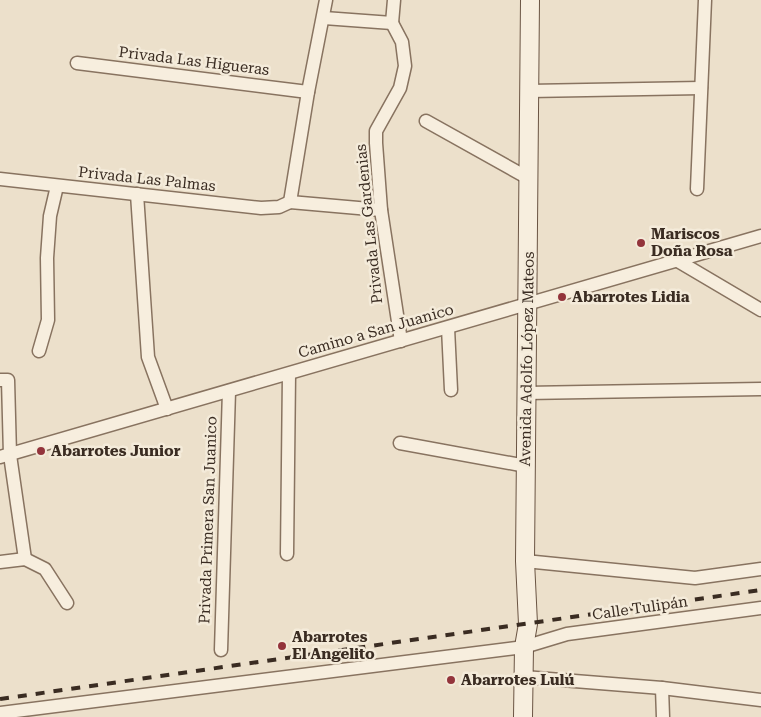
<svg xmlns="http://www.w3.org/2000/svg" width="761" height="717" viewBox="0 0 761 717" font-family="'Roboto Serif',serif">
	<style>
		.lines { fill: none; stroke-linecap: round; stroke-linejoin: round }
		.street-casing { stroke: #887360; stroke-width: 15 }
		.secondary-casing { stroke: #6a5443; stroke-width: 20 }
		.street { stroke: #f7eede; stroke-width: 12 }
		.secondary { stroke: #f7eede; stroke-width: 18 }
		.rail { stroke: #3a2c22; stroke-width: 4; stroke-dasharray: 9 9; stroke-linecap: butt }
		.poi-dot { fill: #93343b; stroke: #f4ebda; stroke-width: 2 }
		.labels { text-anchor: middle; stroke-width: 5; stroke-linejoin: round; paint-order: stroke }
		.street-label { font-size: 15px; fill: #3a2c22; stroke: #f4ebda }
		.poi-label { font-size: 15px; font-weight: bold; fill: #3a2c22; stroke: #f4ebda; text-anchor: start }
	</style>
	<rect width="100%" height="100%" fill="#ece0cb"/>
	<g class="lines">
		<defs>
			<g id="street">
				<path d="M324 18 392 23"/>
				<path d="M392 23 402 42 405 66 400 88 376 131V143L381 210 401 341"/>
				<path d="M392 23 394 0"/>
				<path d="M77 63 308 92"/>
				<path d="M529 91 701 88"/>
				<path d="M426 121 528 178"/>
				<path d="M0 179 261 208 279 207 290 202"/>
				<path d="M697 189 705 0"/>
				<path d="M137 194 148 357 167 409"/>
				<path d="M290 202 308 92 326 0"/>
				<path d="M290 202 381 210"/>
				<path d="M678 261 761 310"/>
				<path d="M448 328 451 390"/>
				<path d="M39 351 48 320 47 258 50 216 57 186"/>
				<path d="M0 380H8L10 455 25 559"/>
				<path d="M526 393 761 389"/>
				<path d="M400 443 526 466"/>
				<path d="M0 457 761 236"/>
				<path d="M287 554 289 374"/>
				<path d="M525 561 695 578 761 569"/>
				<path d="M0 562 25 559 45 569 67 603"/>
				<path d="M221 650 229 391"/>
				<path d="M524 677 662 688 761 700"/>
				<path d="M662 688 663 717"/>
				<path d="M0 713 524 647 567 634 761 608"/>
			</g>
			<path id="secondary" d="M523 717 524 647 528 624 525 561 530 0"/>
		</defs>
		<use href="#street" class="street-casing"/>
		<use href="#secondary" class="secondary-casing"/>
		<use href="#street" class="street"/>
		<use href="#secondary" class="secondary"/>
		<path class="rail" d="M0 699 761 590"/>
	</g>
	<g class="poi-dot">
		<circle cx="641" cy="243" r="5"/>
		<circle cx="562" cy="297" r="5"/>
		<circle cx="41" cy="451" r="5"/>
		<circle cx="282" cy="646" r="5"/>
		<circle cx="451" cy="680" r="5"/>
	</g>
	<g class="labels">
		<g class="street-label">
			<text transform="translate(194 61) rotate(7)" y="5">Privada Las Higueras</text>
			<text transform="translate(147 179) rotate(6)" y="5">Privada Las Palmas</text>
			<text transform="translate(369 224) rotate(-96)" y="5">Privada Las Gardenias</text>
			<text transform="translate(376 331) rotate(-16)" y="5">Camino a San Juanico</text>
			<text transform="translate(527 359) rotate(-89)" y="5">Avenida Adolfo López Mateos</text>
			<text transform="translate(208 520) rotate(-88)" y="5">Privada Primera San Juanico</text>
			<text transform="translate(640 608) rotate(-8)" y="5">Calle Tulipán</text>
		</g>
		<g class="poi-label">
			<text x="651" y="239">Mariscos<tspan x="651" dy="17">Doña Rosa</tspan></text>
			<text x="572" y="302">Abarrotes Lidia</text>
			<text x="51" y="456">Abarrotes Junior</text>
			<text x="292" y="642">Abarrotes<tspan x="292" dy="17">El Angelito</tspan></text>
			<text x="461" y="685">Abarrotes Lulú</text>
		</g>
	</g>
</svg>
